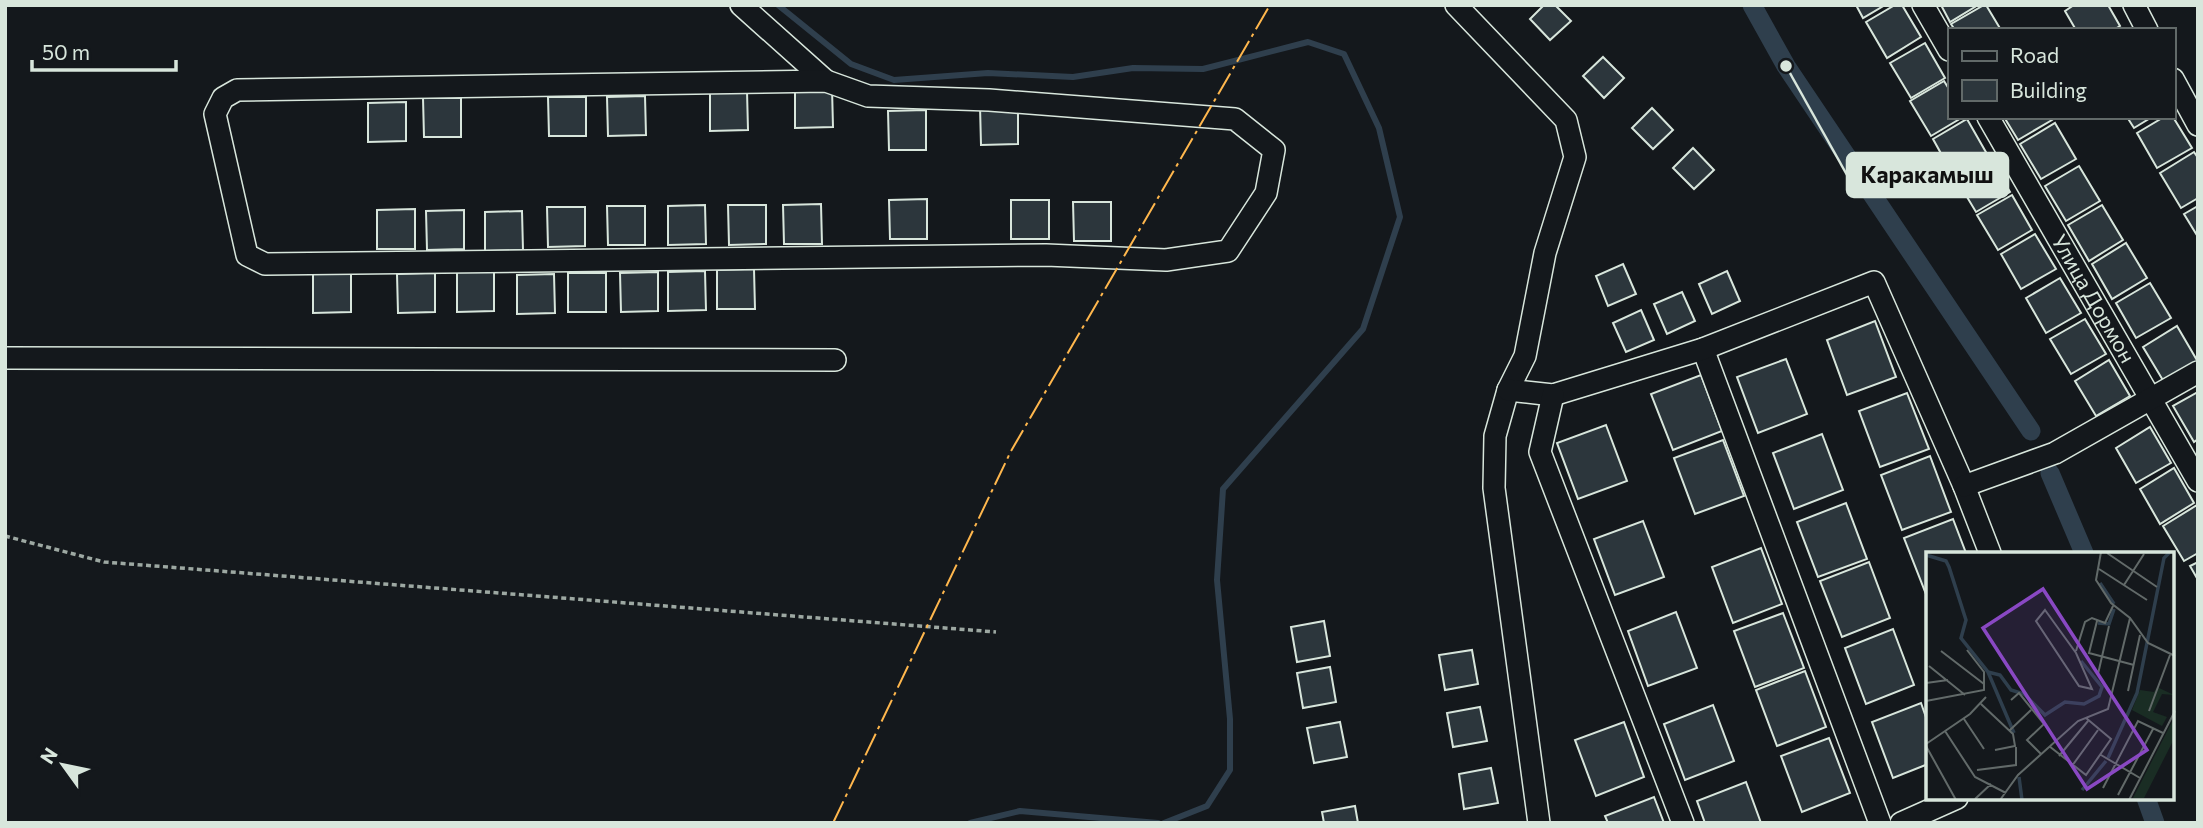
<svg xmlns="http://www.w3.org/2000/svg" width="2203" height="828" viewBox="0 0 2203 828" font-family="Commissioner,sans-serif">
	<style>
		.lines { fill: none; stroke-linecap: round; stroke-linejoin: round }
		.stream { stroke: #2f3f4d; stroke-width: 6 }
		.canal { stroke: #2f3f4d; stroke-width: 19 }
		.building { fill: #2c363c; stroke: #d8e6dc; stroke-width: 2 }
		.minor-casing { stroke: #d8e6dc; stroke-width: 24 }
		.path { stroke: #9da8a2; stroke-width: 3.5; stroke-dasharray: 5 3.5; stroke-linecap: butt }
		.minor { stroke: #14181c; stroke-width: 21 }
		.power { stroke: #ffb74d; stroke-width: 2; stroke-dasharray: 24 5 3.5 5; stroke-linecap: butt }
		.labels { text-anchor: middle; stroke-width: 5; stroke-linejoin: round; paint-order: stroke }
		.street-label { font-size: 21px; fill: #d8e6dc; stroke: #14181c }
		.inset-river { fill: none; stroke: #2f3f4d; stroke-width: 3.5 }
		.inset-road { fill: none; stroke: #626a69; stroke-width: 2 }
		.view { fill: #8948c3; fill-opacity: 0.15; stroke: #8948c3; stroke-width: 3.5 }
		.inset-edge { fill: none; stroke: #d8e6dc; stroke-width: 3.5 }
		.leader { fill: none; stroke: #d8e6dc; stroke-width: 2.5 }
		.callout-dot { fill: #d8e6dc; stroke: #14181c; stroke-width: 2.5 }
		.callout { fill: #d8e6dc; stroke: #d8e6dc; stroke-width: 2.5 }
		.callout-label { font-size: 23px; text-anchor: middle; font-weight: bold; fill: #111 }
	</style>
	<rect width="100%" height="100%" fill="#14181c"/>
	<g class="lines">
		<g class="stream">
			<path d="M778 5 851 64 894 80 988 73 1073 77 1133 68 1203 69 1308 42 1344 54 1379 128 1400 217 1363 329 1223 489 1217 580 1230 719V770L1207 806 1164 823"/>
			<path d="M970 823 1020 811 1158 823"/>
		</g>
		<g class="canal">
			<path d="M1752 5 1786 66 2031 431"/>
			<path d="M2050 473 2084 553"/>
			<path d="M2146 798 2155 823"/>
		</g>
	</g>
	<g class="building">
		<path d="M1544 5H1555L1571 21 1550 40 1530 19Z"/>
		<path d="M1856 5H1885L1863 18Z"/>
		<path d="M1895 5H1902L1921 37 1887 58 1866 22Z"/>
		<path d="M1941 5H1978L1950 22Z"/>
		<path d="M1984 5H1986L2001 30H1955L1951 24Z"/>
		<path d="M2074 5H2108L2120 26 2113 30H2076L2065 11Z"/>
		<path d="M1925 43 1945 78 1911 98 1890 63Z"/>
		<path d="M1603 57 1624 78 1604 98 1583 76Z"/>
		<path d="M1944 81 1949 89V117H1963L1931 136 1910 101Z"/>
		<path d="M832 88 833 127 795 128V89Z"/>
		<path d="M710 91H747L748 130 710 131Z"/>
		<path d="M645 96 646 135 608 136 607 97Z"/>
		<path d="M548 97H586V136H549Z"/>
		<path d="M423 98H461V137H424Z"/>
		<path d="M406 102V141L368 142V103Z"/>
		<path d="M1018 105V144L981 145 980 106Z"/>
		<path d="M1652 108 1673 130 1653 149 1632 128Z"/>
		<path d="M926 110V150H889L888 111Z"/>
		<path d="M2004 117H2050L2052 120 2018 140Z"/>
		<path d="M2127 117H2152L2134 128Z"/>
		<path d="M2164 117H2173L2192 148 2157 168 2137 133Z"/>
		<path d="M1967 119 1987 154 1953 175 1933 139Z"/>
		<path d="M2055 123 2076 159 2041 179 2020 144Z"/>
		<path d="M1693 148 1714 170 1694 189 1673 168Z"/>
		<path d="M2194 152 2198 158V198L2181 208 2160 173Z"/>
		<path d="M1989 157 2010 192 1976 212 1955 177Z"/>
		<path d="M2079 166 2100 201 2066 221 2045 186Z"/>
		<path d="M2012 195 2032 230 1998 250 1977 215Z"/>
		<path d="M927 199V239H890L889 200Z"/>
		<rect x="1011" y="200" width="38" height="39"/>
		<path d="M1073 202H1111V241H1074Z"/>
		<path d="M821 204 822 244H784L783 205Z"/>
		<path d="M705 205 706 244 668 245V206Z"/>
		<path d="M728 205H766V244L729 245Z"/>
		<path d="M2102 205 2123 240 2089 261 2068 225Z"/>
		<path d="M607 206H645V245H608Z"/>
		<path d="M2198 206V237L2184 214Z"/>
		<path d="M547 207H585V246L548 247Z"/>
		<path d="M415 209V249H377V210Z"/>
		<path d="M464 210V249L427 250 426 211Z"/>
		<path d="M522 211 523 250 485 251V212Z"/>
		<path d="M2035 234 2056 269 2021 289 2001 254Z"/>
		<path d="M2126 243 2147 278 2112 299 2092 264Z"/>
		<path d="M1623 264 1636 294 1608 306 1596 276Z"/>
		<path d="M754 269 755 309H717V270Z"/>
		<path d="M705 271 706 310 668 311V272Z"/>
		<path d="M1727 271 1740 301 1712 314 1699 284Z"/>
		<path d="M457 272H494V311L457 312Z"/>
		<path d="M658 272V311L621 312 620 273Z"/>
		<path d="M313 273H351V312L313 313Z"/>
		<path d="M435 273V312L398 313 397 274Z"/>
		<rect x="568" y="273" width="38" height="39"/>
		<path d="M554 274 555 313 517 314V275Z"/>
		<path d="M2060 278 2081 313 2046 333 2026 298Z"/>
		<path d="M2150 283 2171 318 2136 338 2116 303Z"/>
		<path d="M1682 292 1695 321 1667 334 1654 304Z"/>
		<path d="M1641 310 1654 340 1626 352 1613 323Z"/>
		<path d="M2085 319 2106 354 2071 374 2050 339Z"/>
		<path d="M1875 321 1896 377 1847 395 1827 340Z"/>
		<path d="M2177 326 2198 362 2164 382 2143 347Z"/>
		<path d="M1786 359 1807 414 1758 433 1737 377Z"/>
		<path d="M2109 360 2130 396 2096 416 2075 381Z"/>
		<path d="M1701 375 1722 431 1673 450 1651 394Z"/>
		<path d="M2198 392V439L2194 442 2173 406Z"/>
		<path d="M1907 393 1929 449 1880 467 1859 411Z"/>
		<path d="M1606 425 1627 481 1578 499 1557 443Z"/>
		<path d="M2150 427 2171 463 2136 483 2116 448Z"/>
		<path d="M1822 434 1843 490 1794 509 1773 453Z"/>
		<path d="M1723 440 1744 496 1695 514 1674 458Z"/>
		<path d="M1930 456 1951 512 1902 530 1881 475Z"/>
		<path d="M2174 468 2194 503 2160 524 2140 489Z"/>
		<path d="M1846 503 1867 559 1818 577 1797 522Z"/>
		<path d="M2197 505 2198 553 2184 561 2163 526Z"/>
		<path d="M1953 519 1966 553H1928V593L1926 594 1904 538Z"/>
		<path d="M1643 521 1664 577 1615 595 1594 539Z"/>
		<path d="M1761 548 1782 604 1733 623 1712 567Z"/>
		<path d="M1869 562 1890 618 1842 637 1820 581Z"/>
		<path d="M2198 562V580L2190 566Z"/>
		<path d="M1676 612 1697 668 1648 686 1628 631Z"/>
		<path d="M1783 613 1804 668 1755 687 1734 631Z"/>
		<path d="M1324 621 1330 656 1297 662 1291 627Z"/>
		<path d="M1893 629 1914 685 1866 704 1845 648Z"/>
		<path d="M1472 650 1478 684 1445 690 1439 655Z"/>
		<path d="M1330 667 1336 702 1303 708 1297 673Z"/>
		<path d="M1805 671 1826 727 1777 746 1756 690Z"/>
		<path d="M1921 703 1928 723V764L1893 778 1872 722Z"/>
		<path d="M1713 705 1734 761 1685 780 1664 724Z"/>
		<path d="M1480 707 1487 741 1453 747 1447 713Z"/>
		<path d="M1340 722 1347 757 1314 763 1307 728Z"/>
		<path d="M1624 722 1644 777 1596 796 1575 740Z"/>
		<path d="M1829 738 1850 793 1802 812 1781 756Z"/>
		<path d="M1491 768 1498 803 1464 809 1459 774Z"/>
		<path d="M1746 782 1761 823H1705L1697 801Z"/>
		<path d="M1654 797 1664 823H1608L1605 816Z"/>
		<path d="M1355 806 1358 823H1324L1322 812Z"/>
	</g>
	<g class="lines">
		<defs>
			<g id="minor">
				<path d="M741 5 826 81"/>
				<path d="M1456 5 1566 120 1575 157 1545 253 1525 356 1508 390 1495 436 1494 488 1539 823"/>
				<path d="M1923 5 1949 50"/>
				<path d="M2134 5 2147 30"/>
				<path d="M2173 79 2198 125"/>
				<path d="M826 81 868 96 989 100 1235 119 1274 150 1266 193 1228 251 1166 260 1046 255 265 264 247 255 215 114 223 98 237 90Z"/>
				<path id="s1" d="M1988 117 2198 481"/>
				<path d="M1703 349 1880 823"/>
				<path d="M5 358 835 360"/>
				<path d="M1508 390 1553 395 1703 349 1874 282 1964 486 1990 553"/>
				<path d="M1553 395 1540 452 1683 823"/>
				<path d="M1964 486 2055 453 2198 372"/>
				<path d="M1901 823 1957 798"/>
			</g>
		</defs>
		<use href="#minor" class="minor-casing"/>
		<path class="path" d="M5 536 104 562 996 632"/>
		<use href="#minor" class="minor"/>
		<path class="power" d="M833 823 1011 451 1270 5"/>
	</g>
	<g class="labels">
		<g class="street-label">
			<text dy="7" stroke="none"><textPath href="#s1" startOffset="210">Улица Дормон</textPath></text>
		</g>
	</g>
	<g transform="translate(1926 552)">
		<rect width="248" height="248" fill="#14181c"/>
		<path d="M231 135 248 143 236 142 227 160 241 165 236 174 206 158 214 138 228 140ZM248 166V187L218 246H207Z" fill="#1a2d24"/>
		<path class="inset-river" d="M0 3 20 9 23 15 40 68 35 86 62 120 88 181M174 31 188 52M172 71 183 72 188 57M62 120 74 123 85 138 98 142 119 163 139 150 158 152 173 144 176 135 155 109M182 206 211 141 238 6 244 0M93 225 96 248M156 238 180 209"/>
		<path class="inset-road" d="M175 0 170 28 185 51 204 66 222 91 249 104M181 1 231 35M173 17 221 48M198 33 218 2M119 58 150 101 166 137 153 134 110 69ZM171 69 163 101 208 113M15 99 58 132M150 99 159 70 166 66 179 71 187 54M3 114 39 143M172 122 183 74M0 131 22 128M202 139 214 83M85 148 93 141 118 172 101 188 115 202M0 149 58 138V120L41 98M55 152 87 182 89 194 69 198M223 159 244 103M38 167 58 197M84 178 105 158M19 179 49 225 80 241M0 192 44 162 60 145M0 194 30 248M123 194 160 223 185 187 160 166M175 203 214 226M133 204 162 169M146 214 172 178M51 218 90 213V195M177 236 212 169 237 181M192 243 227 177M49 247 65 232M74 248 92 223 152 169 182 157 204 66M203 248 249 159"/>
		<path class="view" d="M117 37 221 198 161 237 57 76Z"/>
		<rect width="248" height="248" class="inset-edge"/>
	</g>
	<path class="leader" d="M1786 66L1847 175"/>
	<circle class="callout-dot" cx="1786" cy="66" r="7"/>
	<rect class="callout" x="1847" y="153" width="161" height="44" rx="7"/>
	<g class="callout-label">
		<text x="1927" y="183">Каракамыш</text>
	</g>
	<rect width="2203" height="828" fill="none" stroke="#d8e6dc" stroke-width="14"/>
	<rect x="1948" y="28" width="228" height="91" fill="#14181c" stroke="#626a69" stroke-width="2"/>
	<rect x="1962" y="51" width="35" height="10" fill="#14181c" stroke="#626a69" stroke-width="2"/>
	<text x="2010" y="63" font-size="21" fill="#d8e6dc">Road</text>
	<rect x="1962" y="80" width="35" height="21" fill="#2c363c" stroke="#626a69" stroke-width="2"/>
	<text x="2010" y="98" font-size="21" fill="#d8e6dc">Building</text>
	<g transform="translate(63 765) rotate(303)" stroke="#14181c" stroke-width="5" paint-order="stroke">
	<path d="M0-5L12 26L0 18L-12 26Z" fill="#d8e6dc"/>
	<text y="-10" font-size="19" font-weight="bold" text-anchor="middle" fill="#d8e6dc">N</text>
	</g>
	<path d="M32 60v10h144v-10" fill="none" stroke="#d8e6dc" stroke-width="3.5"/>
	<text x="42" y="60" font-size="21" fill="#d8e6dc" stroke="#14181c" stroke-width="5" paint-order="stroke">50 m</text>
</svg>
